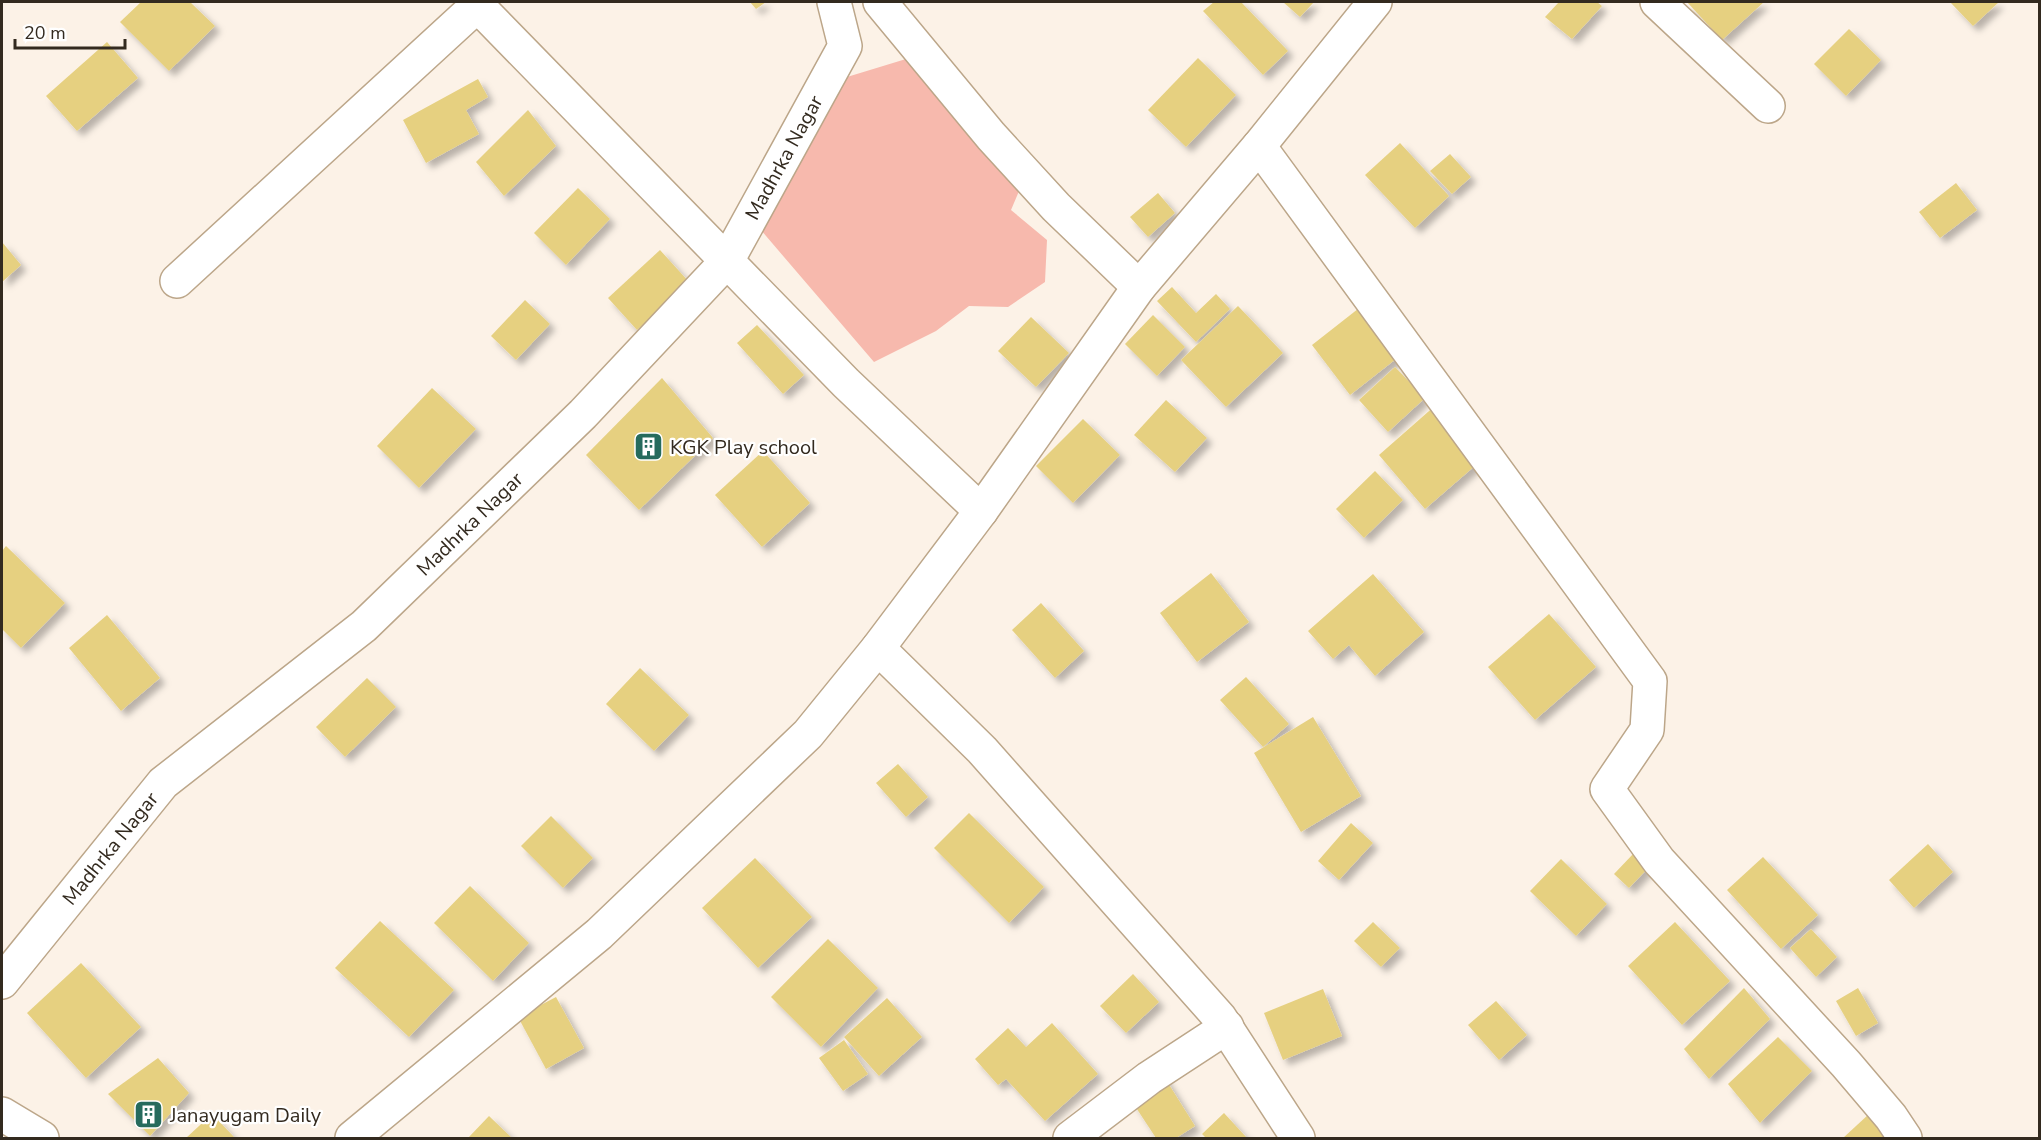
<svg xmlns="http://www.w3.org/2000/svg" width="2041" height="1140" viewBox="0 0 2041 1140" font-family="'Nunito Sans',sans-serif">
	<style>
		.green { fill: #f7b9ad }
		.building { fill: #e6d080; filter: url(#shadow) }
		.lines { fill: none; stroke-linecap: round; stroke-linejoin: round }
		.street-casing { stroke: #bca689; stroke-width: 36 }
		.secondary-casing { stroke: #bca689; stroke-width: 36 }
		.street { stroke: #fff; stroke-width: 33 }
		.secondary { stroke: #fff; stroke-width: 33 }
		.labels { text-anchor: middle; stroke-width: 4.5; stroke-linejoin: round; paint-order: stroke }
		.street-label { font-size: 20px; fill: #332a1f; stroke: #fff }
		.poi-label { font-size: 20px; fill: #332a1f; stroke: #fff; text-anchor: start }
	</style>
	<defs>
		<filter id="shadow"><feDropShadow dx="5.5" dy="5.5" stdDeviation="3" flood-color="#0004"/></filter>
	</defs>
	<rect width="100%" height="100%" fill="#fcf2e7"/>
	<path class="green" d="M906 59 1019 191 1011 210 1047 240 1045 282 1008 307 969 306 936 331 874 362 760 229 757 204 819 129 847 77Z"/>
	<g class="building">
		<path d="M141 2H190L215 26 169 71 120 22Z"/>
		<path d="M750 2H766L756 9Z"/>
		<path d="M1214 2H1241L1288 51 1263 75 1203 11Z"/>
		<path d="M1283 2H1314L1300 17Z"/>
		<path d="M1559 2H1597L1602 6 1572 39 1545 17Z"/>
		<path d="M1687 2H1764L1722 40Z"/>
		<path d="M1950 2H1999L1973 26Z"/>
		<path d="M1849 29 1881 60 1846 96 1814 64Z"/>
		<path d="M107 42 138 78 77 131 46 96Z"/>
		<path d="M1198 58 1236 95 1186 147 1148 110Z"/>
		<path d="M478 79 488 97 466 110 479 134 426 163 403 120Z"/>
		<path d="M528 110 556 146 504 196 476 162Z"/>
		<path d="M1400 143 1449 196 1415 228 1365 175Z"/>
		<path d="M1450 154 1471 177 1452 194 1430 171Z"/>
		<path d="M1956 183 1977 210 1940 238 1919 212Z"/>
		<path d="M578 188 610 219 566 265 534 233Z"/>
		<path d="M1158 193 1175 213 1148 237 1130 217Z"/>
		<path d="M2 242 21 265 2 282Z"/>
		<path d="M660 250 689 282 637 330 608 298Z"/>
		<path d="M1172 287 1196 313 1216 294 1230 309 1196 342 1157 301Z"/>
		<path d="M525 300 550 324 516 360 491 336Z"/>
		<path d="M1363 305 1401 355 1350 395 1312 345Z"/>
		<path d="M1238 306 1283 353 1226 407 1181 360Z"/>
		<path d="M1153 315 1185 347 1157 376 1125 344Z"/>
		<path d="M1031 317 1069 353 1036 387 998 351Z"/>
		<path d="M757 325 804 375 783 394 737 343Z"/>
		<path d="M1395 367 1425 398 1388 432 1359 400Z"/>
		<path d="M662 378 713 438 639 510 586 455Z"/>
		<path d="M432 388 476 429 419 488 377 446Z"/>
		<path d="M1166 400 1207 438 1175 472 1134 435Z"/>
		<path d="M1437 404 1484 458 1425 509 1379 455Z"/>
		<path d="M1083 419 1120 455 1073 503 1036 466Z"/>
		<path d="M763 451 810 503 762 547 715 495Z"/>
		<path d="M1375 471 1403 500 1364 538 1336 509Z"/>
		<path d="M6 546 65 603 21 648 2 629V551Z"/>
		<path d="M1211 573 1249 622 1197 662 1160 613Z"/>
		<path d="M1373 574 1424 632 1375 676 1349 645 1333 659 1308 631Z"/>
		<path d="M1041 603 1084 651 1055 678 1012 630Z"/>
		<path d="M1549 614 1596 667 1535 720 1488 667Z"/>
		<path d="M107 615 160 678 121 711 69 648Z"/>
		<path d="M640 668 689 715 654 751 606 704Z"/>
		<path d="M1246 677 1289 724 1263 747 1220 700Z"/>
		<path d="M367 678 396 707 345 757 316 727Z"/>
		<path d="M1313 717 1361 796 1301 832 1254 753Z"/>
		<path d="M898 764 928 797 906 817 876 783Z"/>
		<path d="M969 813 1044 887 1009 923 934 848Z"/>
		<path d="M551 816 593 858 563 888 521 846Z"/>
		<path d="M1351 823 1373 843 1339 880 1318 861Z"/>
		<path d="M1928 844 1953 872 1914 908 1889 880Z"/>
		<path d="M1634 853 1649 867 1629 888 1614 874Z"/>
		<path d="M1763 857 1818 915 1781 949 1727 890Z"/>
		<path d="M755 858 812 917 758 968 702 908Z"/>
		<path d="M1561 859 1607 904 1576 936 1530 891Z"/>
		<path d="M470 886 529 943 493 981 434 923Z"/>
		<path d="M380 921 454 990 409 1037 335 968Z"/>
		<path d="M1373 922 1400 948 1381 967 1354 941Z"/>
		<path d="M1675 922 1730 981 1682 1025 1628 966Z"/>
		<path d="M1811 929 1837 957 1816 977 1790 948Z"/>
		<path d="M828 939 878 988 821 1047 771 997Z"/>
		<path d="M81 963 141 1027 86 1078 27 1013Z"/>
		<path d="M1133 974 1159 1002 1126 1033 1100 1006Z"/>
		<path d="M1744 988 1770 1019 1709 1079 1684 1049Z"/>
		<path d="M1858 988 1878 1023 1856 1036 1836 1001Z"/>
		<path d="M1323 989 1342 1036 1283 1060 1264 1013Z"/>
		<path d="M556 997 584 1048 546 1069 518 1017Z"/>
		<path d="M887 998 922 1037 879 1076 844 1037Z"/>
		<path d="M1496 1001 1527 1035 1499 1060 1468 1025Z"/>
		<path d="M1052 1023 1098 1074 1045 1121 1006 1079 998 1085 975 1059 1008 1028 1026 1047Z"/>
		<path d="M1778 1037 1812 1071 1760 1123 1728 1084Z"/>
		<path d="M844 1040 868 1074 843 1091 819 1058Z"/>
		<path d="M158 1058 189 1093 150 1136 108 1094Z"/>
		<path d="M1163 1075 1195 1126 1176 1138H1156L1129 1097Z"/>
		<path d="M1224 1113 1247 1138H1206L1202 1134Z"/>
		<path d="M212 1114 235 1138H186Z"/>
		<path d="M1869 1114 1891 1138H1843Z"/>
		<path d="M489 1116 512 1138H468Z"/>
	</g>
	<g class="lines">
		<defs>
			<g id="street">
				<path d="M474 2 846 383 981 511"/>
				<path d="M880 2 991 136 1056 207 1139 287"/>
				<path d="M1657 2 1768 106"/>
				<path d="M1259 146 1650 681 1647 730 1607 789 1659 861 1846 1064 1891 1117 1905 1138"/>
				<path d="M177 281 481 2"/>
				<path d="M878 648 982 750 1220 1018 1298 1138"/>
				<path d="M2 1114 42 1138"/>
				<path d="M352 1138 599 934 808 734 878 648 981 511 1139 287 1259 146 1375 2"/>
				<path d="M1070 1138 1149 1078 1227 1027"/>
			</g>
			<g id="secondary">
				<path id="s1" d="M2 982 163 783 364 626 583 414 727 261 845 46 834 2"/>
			</g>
		</defs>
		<use href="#street" class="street-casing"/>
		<use href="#secondary" class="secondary-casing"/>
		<use href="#street" class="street"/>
		<use href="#secondary" class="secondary"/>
	</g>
	<defs>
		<symbol id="building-square" viewBox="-11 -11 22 22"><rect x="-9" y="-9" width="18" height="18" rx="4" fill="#266b5d" stroke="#fff"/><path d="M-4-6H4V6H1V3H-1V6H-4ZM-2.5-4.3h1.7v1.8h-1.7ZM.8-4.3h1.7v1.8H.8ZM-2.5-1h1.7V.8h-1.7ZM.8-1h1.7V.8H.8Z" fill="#fff"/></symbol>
	</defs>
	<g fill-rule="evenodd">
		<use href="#building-square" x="632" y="430" width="33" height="33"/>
		<use href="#building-square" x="132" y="1098" width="33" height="33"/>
	</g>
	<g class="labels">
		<g class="street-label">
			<text dy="7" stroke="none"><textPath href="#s1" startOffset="1144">Madhrka Nagar</textPath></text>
			<text dy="7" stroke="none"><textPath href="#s1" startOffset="658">Madhrka Nagar</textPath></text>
			<text dy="7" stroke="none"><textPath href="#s1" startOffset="172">Madhrka Nagar</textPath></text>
		</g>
		<g class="poi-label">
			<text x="670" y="454">KGK Play school</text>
			<text x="170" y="1122">Janayugam Daily</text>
		</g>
	</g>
	<rect width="2041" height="1140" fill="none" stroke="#332a1f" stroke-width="6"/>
	<path d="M15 39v9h110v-9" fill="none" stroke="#332a1f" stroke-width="3"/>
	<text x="24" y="39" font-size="18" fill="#332a1f" stroke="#ffffff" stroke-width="4.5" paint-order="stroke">20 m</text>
</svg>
